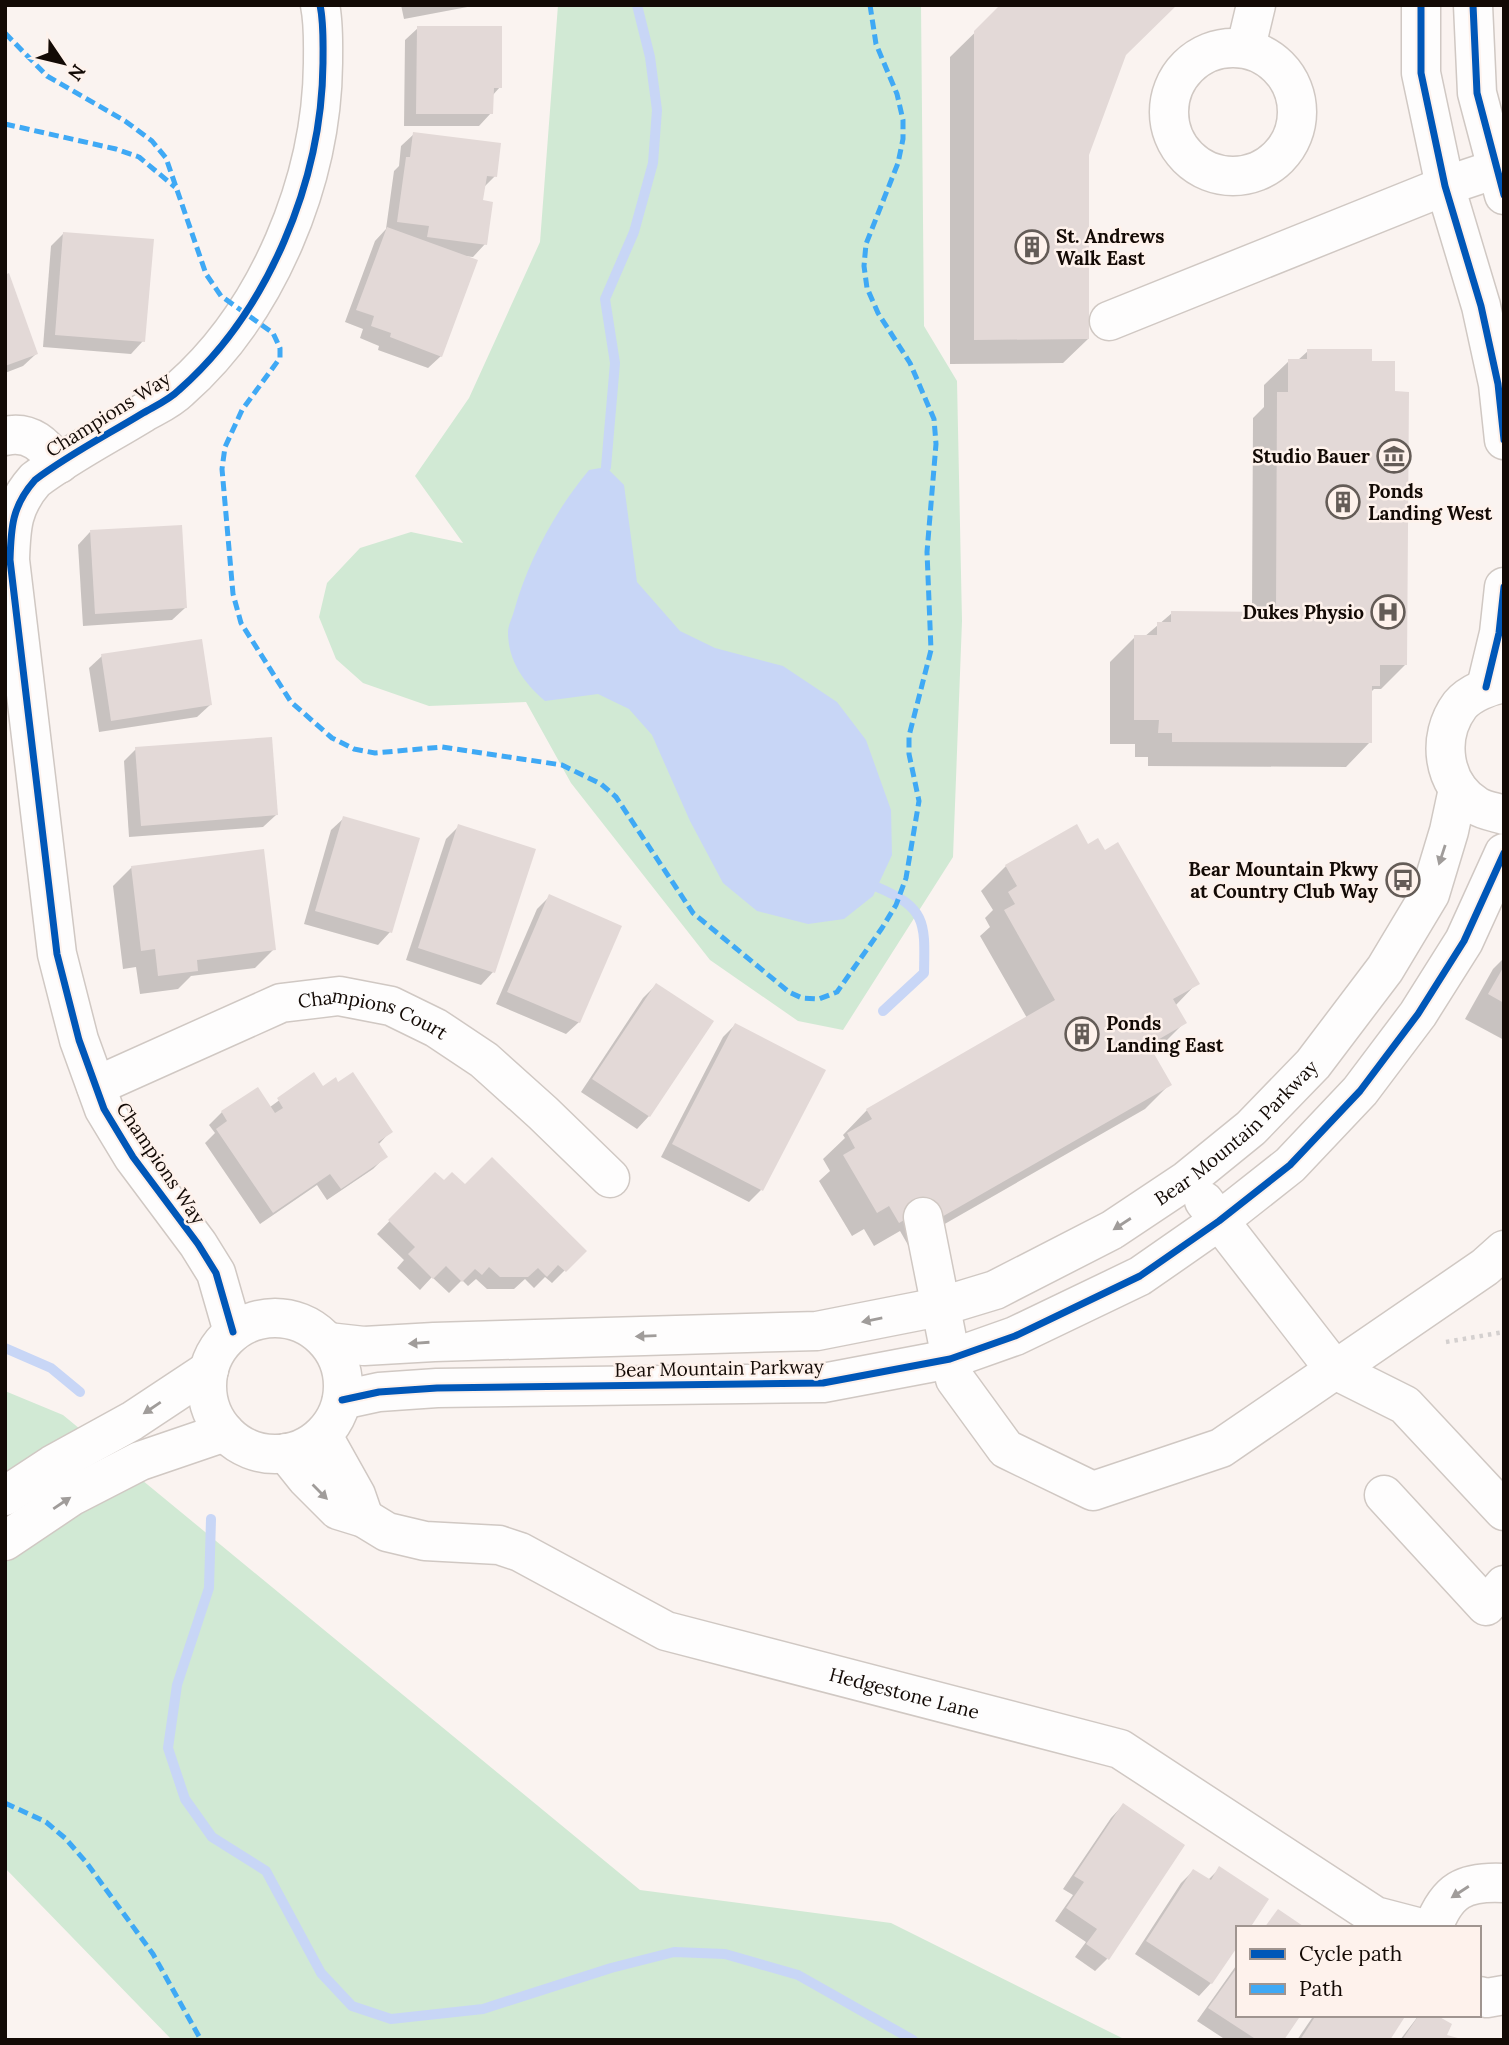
<svg xmlns="http://www.w3.org/2000/svg" width="1509" height="2045" viewBox="0 0 1509 2045" font-family="Lora,serif">
	<style>
		.green { fill: #d1e9d4 }
		.water { fill: #c8d6f6 }
		.shadow { fill: #0003 }
		.lines { fill: none; stroke-linecap: round; stroke-linejoin: round }
		.stream { stroke: #c8d6f6; stroke-width: 10 }
		.building { fill: #e3d9d7 }
		.minor-casing { stroke: #d0c8c3; stroke-width: 41 }
		.path { stroke: #d4d0cf; stroke-width: 4.5; stroke-dasharray: 3.5 5; stroke-linecap: butt }
		.minor { stroke: #fefdfd; stroke-width: 38 }
		.quiet { stroke: #3fa9f5; stroke-width: 5; stroke-dasharray: 10 5; stroke-linecap: butt }
		.cycleway-casing { stroke: #fef2ec; stroke-width: 11 }
		.cycleway { stroke: #0057b8; stroke-width: 7 }
		.oneway { fill: #a09c9a }
		.labels { text-anchor: middle; stroke-width: 5; stroke-linejoin: round; paint-order: stroke }
		.poi-label { font-size: 19px; font-weight: bold; fill: #130a05; stroke: #fef2ec; text-anchor: start }
		.street-label { font-size: 19px; fill: #130a05; stroke: #fef2ec }
	</style>
	<rect width="100%" height="100%" fill="#faf3f0"/>
	<g class="green">
		<path d="M558 5H921L924 326 957 381 962 621 953 857 843 1030 798 1021 710 960 571 783 526 702 429 706 363 683 336 659 319 617 327 583 360 548 411 532 463 543 415 476 469 398 540 242Z"/>
		<path d="M5 1391 63 1415 640 1890 891 1923 1126 2040H172L5 1868Z"/>
	</g>
	<path class="water" d="M606 467 624 485 637 582 680 631 715 648 783 666 837 702 866 740 891 810 892 855 873 896 844 919 808 924 757 911 723 883 690 821 652 735 629 709 598 694 545 701C524 683 508 661 508 632 508 626 512 618 514 611 528 561 555 511 589 470Z"/>
	<g class="shadow">
		<path d="M401 5H478L404 19Z"/>
		<path d="M1003 5 1124 55 1087 155 1088 339 1063 363 950 364V57Z"/>
		<path d="M418 28 500 87 492 96 491 113 479 126H404L405 40Z"/>
		<path d="M414 134 495 176 483 188 481 202 485 244 473 257 464 256 441 356 428 368 378 350 379 346 360 338 363 329 345 322 375 241 386 229 394 171 399 166 401 146Z"/>
		<path d="M64 233 143 341 131 354 43 347 51 246Z"/>
		<path d="M5 277 36 354 23 366 5 373Z"/>
		<path d="M1308 351 1406 664 1381 689H1374L1370 693V742L1346 767 1148 766V757H1135V744H1110V662L1135 637H1144L1172 613H1252L1253 418 1264 407V385L1289 361 1298 360Z"/>
		<path d="M90 532 185 608 172 620 83 626 78 545Z"/>
		<path d="M102 656 210 705 197 717 99 732 89 668Z"/>
		<path d="M136 749 276 815 263 827 129 837 124 761Z"/>
		<path d="M344 818 390 932 378 945 304 924 331 830Z"/>
		<path d="M459 826 493 972 481 985 406 960 446 839Z"/>
		<path d="M1087 846 1197 983 1175 1006 1184 1023 1160 1047 1151 1052 1169 1085 1145 1109 908 1245 900 1231 874 1246 864 1229 852 1236 819 1181 830 1171 823 1159 845 1138 843 1135 867 1110 1027 1018 980 936 990 927 985 918 993 910 981 891 1006 866Z"/>
		<path d="M132 867 274 949 255 968 191 976 178 989 140 994 136 967 123 969 113 886Z"/>
		<path d="M550 896 579 1022 566 1034 496 1004 537 909Z"/>
		<path d="M1504 958V1040L1465 1019 1493 969Z"/>
		<path d="M656 985 649 1116 637 1129 581 1092 643 998Z"/>
		<path d="M735 1025 761 1190 749 1202 661 1157 723 1037Z"/>
		<path d="M314 1075 322 1088 391 1131 378 1145 385 1157 373 1169 327 1200 317 1185 260 1224 205 1143 215 1133 209 1125 222 1112 270 1107Z"/>
		<path d="M435 1174 444 1183 465 1187 584 1251 552 1283 545 1277 534 1288 525 1279 514 1289H487L476 1279 468 1286 462 1280 449 1293 432 1277 420 1290 397 1268 404 1260 377 1234Z"/>
		<path d="M1123 1805 1107 1959 1095 1971 1075 1957 1086 1942 1055 1921 1073 1895 1063 1889 1111 1818Z"/>
		<path d="M1220 1868 1238 1928 1211 1983 1199 1996 1135 1954 1181 1883 1193 1871 1208 1880Z"/>
		<path d="M1238 1963V2015L1282 2040H1226L1197 2021Z"/>
		<path d="M1314 2015H1404L1387 2040H1297Z"/>
		<path d="M1419 2015 1444 2036 1462 2040H1400Z"/>
	</g>
	<g class="lines">
		<g class="stream">
			<path d="M606 467 615 363 605 299 634 232 653 163 657 110 650 57 637 5"/>
			<path d="M877 887C927 908 925 923 924 973L883 1011"/>
			<path d="M5 1348 51 1368 80 1392"/>
			<path d="M211 1519 209 1588 177 1685 168 1748 185 1799 212 1837 266 1871 321 1973 352 2006 391 2019 483 2009 611 1968 674 1952 725 1954 798 1975 913 2040"/>
		</g>
	</g>
	<g class="building">
		<path d="M1000 5H1177L1126 55 1089 155V339L974 340V31Z"/>
		<path d="M417 26H502V88H494L493 114H416Z"/>
		<path d="M413 132 501 143 497 177 487 176 483 200 493 202 487 245 427 237 429 226 397 222 406 157H410Z"/>
		<path d="M387 227 478 260 442 357 390 337 391 333 371 326 374 316 356 310Z"/>
		<path d="M63 232 154 239 145 342 55 335Z"/>
		<path d="M9 273 38 354 5 366V275Z"/>
		<path d="M1307 349H1372V361H1395V391L1409 392 1407 665H1380V686H1372V743L1172 742V733H1158L1159 720H1134V635H1157V622H1171V611L1276 612 1277 392H1288V359H1307Z"/>
		<path d="M182 525 187 608 95 614 90 530Z"/>
		<path d="M202 639 212 705 111 721 101 654Z"/>
		<path d="M272 737 278 815 141 826 135 747Z"/>
		<path d="M343 816 420 838 392 933 315 911Z"/>
		<path d="M458 824 536 849 495 973 418 948Z"/>
		<path d="M1077 824 1088 844 1098 838 1105 850 1118 842 1200 984 1173 999 1187 1023 1149 1045 1172 1085 933 1222 925 1208 899 1223 889 1206 877 1213 843 1155 855 1148 847 1133 872 1119 866 1109 1055 1000 1004 910 1015 904 1008 892 1017 886 1005 865Z"/>
		<path d="M264 849 276 950 197 960 198 971 158 976 155 949 141 951 131 866Z"/>
		<path d="M549 894 622 926 580 1023 507 992Z"/>
		<path d="M1504 966V1003L1488 994Z"/>
		<path d="M656 983 714 1021 650 1117 592 1079Z"/>
		<path d="M735 1023 826 1070 763 1191 672 1144Z"/>
		<path d="M314 1072 323 1086 336 1077 338 1082 353 1072 393 1132 378 1142 388 1157 341 1189 330 1174 273 1213 216 1129 227 1121 221 1111 258 1087 275 1113 283 1108 277 1098Z"/>
		<path d="M492 1157 587 1251 566 1272 558 1265 547 1277 538 1268 528 1277H500L489 1267 482 1275 475 1269 462 1282 446 1266 433 1279 408 1254 415 1247 388 1220 435 1172 444 1180 452 1172 465 1184Z"/>
		<path d="M1123 1803 1185 1845 1109 1960 1086 1944 1097 1929 1066 1908 1084 1882 1074 1876Z"/>
		<path d="M1219 1866 1269 1899 1250 1928H1238V1946L1212 1984 1146 1941 1193 1869 1211 1880Z"/>
		<path d="M1278 1909 1306 1928H1264Z"/>
		<path d="M1238 1966V2015H1301L1284 2040H1257L1208 2008Z"/>
		<path d="M1316 2015H1406L1390 2040H1300Z"/>
		<path d="M1419 2015H1436L1452 2024 1447 2035 1465 2040H1402Z"/>
	</g>
	<g class="lines">
		<defs>
			<g id="minor">
				<path d="M1421 5V73L1445 186 1481 306 1498 384 1504 440"/>
				<path d="M1473 5 1477 93 1504 195"/>
				<path d="M1246 47 1256 5"/>
				<circle cx="1233" cy="112" r="64"/>
				<path d="M1109 321 1445 186 1496 169"/>
				<path d="M5 436C31 430 45 446 59 464"/>
				<path d="M1504 683C1489 686 1470 693 1460 705 1436 737 1442 785 1477 806 1485 811 1496 812 1504 815"/>
				<path d="M1486 687 1499 633 1504 587"/>
				<path id="s1" d="M96 1086 281 1003 339 996 391 1006 436 1028 484 1060 543 1113 610 1178"/>
				<path d="M1204 1201 1335 1370 1405 1405 1504 1511"/>
				<path d="M923 1217 955 1379 1006 1449 1093 1491 1221 1448 1485 1267 1504 1250"/>
				<circle cx="275" cy="1386" r="68"/>
				<path d="M233 1332 216 1273 198 1244 133 1157 104 1109 79 1040 57 954 10 560C11 527 12 506 35 480 68 455 107 435 143 413 155 406 169 400 179 390 268 312 322 181 323 63 323 44 324 24 320 5"/>
				<path id="s2" d="M328 1342 364 1346 434 1342 817 1331 939 1307 995 1290 1112 1230 1187 1180 1251 1128 1313 1064 1385 969 1430 894 1449 831 1458 789"/>
				<path d="M342 1400 379 1392 437 1388 823 1383 950 1359 1015 1336 1140 1276 1219 1221 1290 1165 1360 1091 1418 1014 1464 941 1504 853"/>
				<path d="M323 1436 356 1495 364 1518"/>
				<path id="s3" d="M286 1453 306 1478 338 1510 364 1518 387 1532 425 1541 499 1545 520 1552 666 1631 1120 1749 1375 1916 1421 1928"/>
				<path d="M1384 1495 1486 1606 1504 1585"/>
				<path d="M5 1496 52 1465 132 1421 209 1370"/>
				<path d="M5 1541 72 1496 140 1461 225 1432"/>
				<path d="M1433 1928C1447 1890 1464 1881 1504 1883"/>
				<path d="M1479 1996 1487 1998 1504 1995"/>
			</g>
		</defs>
		<use href="#minor" class="minor-casing"/>
		<path class="path" d="M1446 1342 1504 1332"/>
		<use href="#minor" class="minor"/>
		<g class="quiet">
			<path d="M5 33 47 76 125 121 152 141 166 158 206 274 221 296 273 333 280 348V358L242 410 225 447 222 469 233 594 241 623 291 702 332 738 354 749 375 753 442 747 562 765 601 784 616 797 693 913 789 992 802 998 819 999 837 992 882 928 896 905 906 878 919 801 909 754V736L931 650 927 552 936 444 934 419 910 363 878 313 867 288 864 266 866 244 898 163 903 139V120L897 94 876 44 870 5"/>
			<path d="M5 124 116 149 139 157 175 187"/>
			<path d="M5 1803 46 1822 65 1838 86 1862 153 1954 201 2040"/>
		</g>
		<defs>
			<g id="cycleway">
				<path d="M1421 5V73L1445 186 1481 306 1498 384 1504 440"/>
				<path d="M1473 5 1477 93 1504 195"/>
				<path d="M1486 687 1499 633 1504 587"/>
				<path d="M233 1332 216 1273 198 1244 133 1157 104 1109 79 1040 57 954 10 560C11 527 12 506 35 480 68 455 107 435 143 413 155 406 169 400 179 390 268 312 322 181 323 63 323 44 324 24 320 5"/>
				<path d="M342 1400 379 1392 437 1388 823 1383 950 1359 1015 1336 1140 1276 1219 1221 1290 1165 1360 1091 1418 1014 1464 941 1504 853"/>
			</g>
		</defs>
		<use href="#cycleway" class="cycleway-casing"/>
		<use href="#cycleway" class="cycleway"/>
	</g>
	<defs><path id="oneway-solid" d="M-6-.8H1V-3.2L6.5 0L1 3.2V.8H-6Z" transform="scale(1.75)"/></defs>
	<g class="oneway">
		<use href="#oneway-solid" transform="translate(1442 855) rotate(108)"/>
		<use href="#oneway-solid" transform="translate(1122 1224) rotate(147)"/>
		<use href="#oneway-solid" transform="translate(872 1320) rotate(169)"/>
		<use href="#oneway-solid" transform="translate(646 1336) rotate(178)"/>
		<use href="#oneway-solid" transform="translate(419 1343) rotate(176)"/>
		<use href="#oneway-solid" transform="translate(152 1408) rotate(146)"/>
		<use href="#oneway-solid" transform="translate(320 1492) rotate(45)"/>
		<use href="#oneway-solid" transform="translate(62 1503) rotate(-34)"/>
		<use href="#oneway-solid" transform="translate(1460 1892) rotate(147)"/>
	</g>
	<defs>
		<symbol id="building-ring" viewBox="-11 -11 22 22"><circle r="9.5" fill="#fef2ec" stroke="#645c57" stroke-width="1.5"/><path d="M-4-6H4V6H1V3H-1V6H-4ZM-2.5-4.3h1.7v1.8h-1.7ZM.8-4.3h1.7v1.8H.8ZM-2.5-1h1.7V.8h-1.7ZM.8-1h1.7V.8H.8Z" fill="#645c57"/></symbol>
		<symbol id="museum-ring" viewBox="-11 -11 22 22"><circle r="9.5" fill="#fef2ec" stroke="#645c57" stroke-width="1.5"/><path d="M0-6L6-3V-2H-6V-3ZM-5-1h2V3h-2ZM-1-1h2V3h-2ZM3-1h2V3H3ZM-6 4H6V6H-6Z" fill="#645c57"/></symbol>
		<symbol id="hospital-ring" viewBox="-11 -11 22 22"><circle r="9.5" fill="#fef2ec" stroke="#645c57" stroke-width="1.5"/><path d="M-5-5h3v3.5h4V-5h3V5h-3V1.5h-4V5h-3Z" fill="#645c57"/></symbol>
		<symbol id="bus-ring" viewBox="-11 -11 22 22"><circle r="9.5" fill="#fef2ec" stroke="#645c57" stroke-width="1.5"/><path d="M-5-6H5V4H4V6H2V4H-2V6H-4V4H-5ZM-3.5-4V0h7V-4ZM-3.5 1.2v1.5H-2V1.2ZM2 1.2v1.5H3.5V1.2Z" fill="#645c57"/></symbol>
	</defs>
	<g fill-rule="evenodd">
		<use href="#building-ring" x="1013" y="228" width="38" height="38"/>
		<use href="#museum-ring" x="1375" y="437" width="38" height="38"/>
		<use href="#building-ring" x="1324" y="483" width="38" height="38"/>
		<use href="#hospital-ring" x="1369" y="593" width="38" height="38"/>
		<use href="#bus-ring" x="1384" y="861" width="38" height="38"/>
		<use href="#building-ring" x="1063" y="1015" width="38" height="38"/>
	</g>
	<g class="labels">
		<g class="poi-label">
			<text x="1056" y="243">St. Andrews<tspan x="1056" dy="22">Walk East</tspan></text>
			<text x="1370" y="463" text-anchor="end">Studio Bauer</text>
			<text x="1368" y="498">Ponds<tspan x="1368" dy="22">Landing West</tspan></text>
			<text x="1364" y="619" text-anchor="end">Dukes Physio</text>
			<text x="1378" y="876" text-anchor="end">Bear Mountain Pkwy<tspan x="1378" dy="22">at Country Club Way</tspan></text>
			<text x="1106" y="1030">Ponds<tspan x="1106" dy="22">Landing East</tspan></text>
		</g>
		<g class="street-label">
			<text transform="translate(108 414) rotate(-32)" y="7">Champions Way</text>
			<text dy="7" stroke="none"><textPath href="#s1" startOffset="298">Champions Court</textPath></text>
			<text dy="7" stroke="none"><textPath href="#s2" startOffset="962">Bear Mountain Parkway</textPath></text>
			<text transform="translate(161 1163) rotate(56)" y="7">Champions Way</text>
			<text transform="translate(719 1368) rotate(-1)" y="7">Bear Mountain Parkway</text>
			<text dy="7" stroke="none"><textPath href="#s3" startOffset="679">Hedgestone Lane</textPath></text>
		</g>
	</g>
	<rect width="1509" height="2045" fill="none" stroke="#130a05" stroke-width="14"/>
	<rect x="1236" y="1926" width="245" height="91" fill="#fef2ec" stroke="#a09590" stroke-width="2"/>
	<rect x="1250" y="1949" width="35" height="10" fill="#0057b8" stroke="#a09590" stroke-width="2"/>
	<text x="1299" y="1961" font-size="21" fill="#130a05">Cycle path</text>
	<rect x="1250" y="1984" width="35" height="10" fill="#3fa9f5" stroke="#a09590" stroke-width="2"/>
	<text x="1299" y="1996" font-size="21" fill="#130a05">Path</text>
	<g transform="translate(63 63) rotate(125)" stroke="#fef2ec" stroke-width="5" paint-order="stroke">
	<path d="M0-5L12 26L0 18L-12 26Z" fill="#130a05"/>
	<text y="-10" font-size="19" font-weight="bold" text-anchor="middle" fill="#130a05">N</text>
	</g>
</svg>
